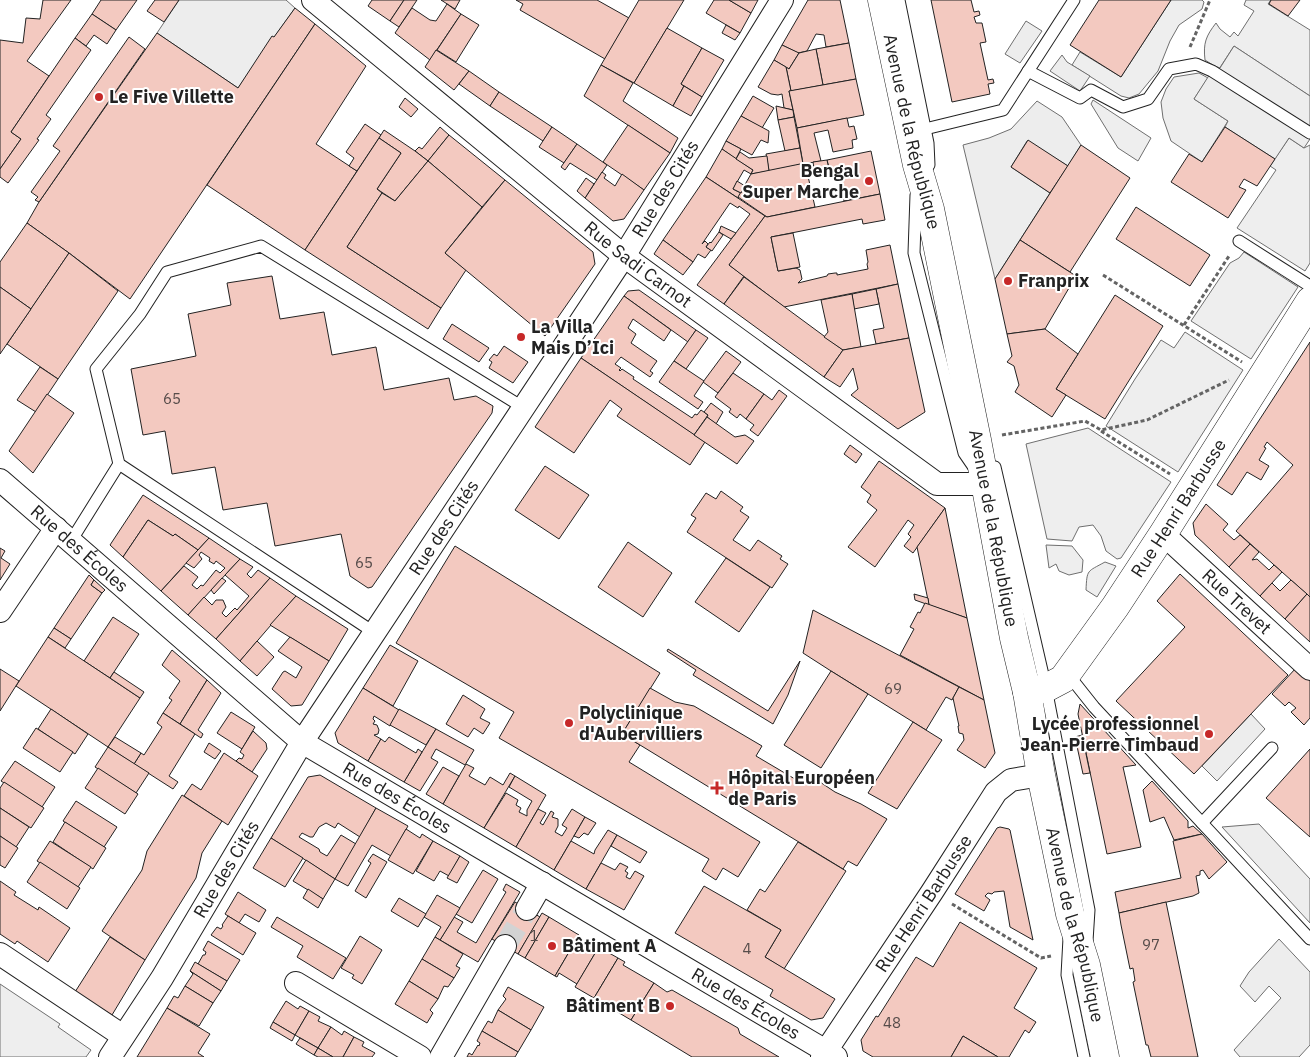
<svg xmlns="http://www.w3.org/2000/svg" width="1310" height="1057" viewBox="0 0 1310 1057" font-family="'IBM Plex Sans',sans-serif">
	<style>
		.green { fill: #eee; stroke: #6f6f6f }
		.parking { fill: #ededed; stroke: #6f6f6f }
		.building { fill: #f3c9c0; stroke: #222 }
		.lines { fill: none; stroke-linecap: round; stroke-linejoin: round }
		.street-tunnel { stroke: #d3d3d3; stroke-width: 22; stroke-dasharray: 22 11; stroke-linecap: butt }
		.lane-casing { stroke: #222; stroke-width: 13 }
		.street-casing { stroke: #222; stroke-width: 24 }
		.secondary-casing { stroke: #222; stroke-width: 29 }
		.path { stroke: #646464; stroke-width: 3; stroke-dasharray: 4 2.5; stroke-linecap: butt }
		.lane { stroke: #fff; stroke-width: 11 }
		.street { stroke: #fff; stroke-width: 22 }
		.secondary { stroke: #fff; stroke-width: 28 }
		.poi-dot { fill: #c62828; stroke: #fff; stroke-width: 2 }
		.labels { text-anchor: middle; stroke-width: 4; stroke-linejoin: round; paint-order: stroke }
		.number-label { font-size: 15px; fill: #564c4a }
		.poi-label { font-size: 18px; font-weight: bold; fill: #222; stroke: #fff; text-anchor: start }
		.street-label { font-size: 18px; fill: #222; stroke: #fff }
	</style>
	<rect width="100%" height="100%" fill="#fff"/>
	<g class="green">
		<path d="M1171 0H1202L1204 2 1202 9 1179 25 1170 41 1158 71 1139 94 1129 98 1121 96 1072 65 1080 52 1121 77Z"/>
		<path d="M1246 0H1271L1268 4 1310 30V96L1234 46 1219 69 1205 60C1203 43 1206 36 1216 23L1220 29 1230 37 1234 32 1238 36 1254 11 1244 5Z"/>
		<path d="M1199 73 1208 78 1194 99 1228 121 1202 162 1171 141 1163 118 1161 102 1166 89 1174 77Z"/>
		<path d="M1093 100 1151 138 1138 161 1118 148 1091 104Z"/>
		<path d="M1289 138 1304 148 1310 145V263L1305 271 1237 228 1276 170 1270 166Z"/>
		<path d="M1244 252 1298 287 1251 359 1191 321 1230 263 1239 258Z"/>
		<path d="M1185 332 1243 370 1178 472 1106 426 1135 379 1161 340 1174 348Z"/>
		<path d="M1088 428 1171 482 1121 558 1117 559 1106 551 1101 536 1093 525 1079 527 1072 541 1047 539 1026 444Z"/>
		<path d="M1046 545 1072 546 1083 560 1082 572 1069 575 1059 571 1056 564 1049 568Z"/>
		<path d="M1105 562 1116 566 1097 597 1086 590C1087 569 1087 572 1105 562Z"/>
		<path d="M0 984 60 1024 58 1027 91 1050 86 1057H0Z"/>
	</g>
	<g class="parking">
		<path d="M179 0H286L295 8 238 88 157 33Z"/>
		<path d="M1026 21 1042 31 1020 63 1005 54Z"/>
		<path d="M1234 46 1310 96V139L1304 148 1289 138 1275 159 1225 127 1228 121 1194 99 1215 66 1220 68Z"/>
		<path d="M1062 55 1067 62 1090 76 1080 91 1050 71Z"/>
		<path d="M1037 101 1062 117 1081 145 1068 166 1027 141 1011 167 1050 193 995 279 963 145 989 138 1011 129Z"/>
		<path d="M1251 714 1265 729 1217 781 1202 766Z"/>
		<path d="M1259 824 1310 879V923L1222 827Z"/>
		<path d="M1279 939 1310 972V1045L1299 1057H1240L1234 1050 1281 998 1269 986 1255 1002 1240 986 1249 972Z"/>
	</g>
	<g class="building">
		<path d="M43 0H71L27 61 49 76 11 132 21 139 0 169V40L23 43 26 18 40 19Z"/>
		<path d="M101 0H137L116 30 92 14Z"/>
		<path d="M155 0H179L164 22 147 11Z"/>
		<path d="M372 0H404L390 21 368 6Z"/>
		<path d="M404 0H417L399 27 390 21Z"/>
		<path d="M441 0H460L455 9Z"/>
		<path d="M516 0H597L629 18 605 59 520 10 523 4Z"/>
		<path d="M639 0H684L634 83 601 65Z"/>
		<path d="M714 0H729L751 13 740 33 706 13Z"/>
		<path d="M729 0H758L751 13Z"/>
		<path d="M808 0H840L849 43 826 47 824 35 816 34 807 51 798 53 782 45Z"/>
		<path d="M931 0H971L974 12 979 11 980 15 974 17 976 23H982L986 42 980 43 988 80 993 79 994 83 988 84 990 94 952 102Z"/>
		<path d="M1099 0H1171L1121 77 1070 45Z"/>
		<path d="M1271 0H1300L1288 16 1269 4Z"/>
		<path d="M447 4 461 14 430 60 395 33 412 8 430 20 436 21Z"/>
		<path d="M295 8 315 24 130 299 69 253 27 223 39 202 157 33 238 88 272 36 274 37Z"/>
		<path d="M92 14 116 30 107 44 94 35 86 46 75 38Z"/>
		<path d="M461 14 479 25 456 62 437 50Z"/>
		<path d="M315 24 366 66 316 144 357 171 305 250 207 185Z"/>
		<path d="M726 25 740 33 735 40 722 33Z"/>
		<path d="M667 28 702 48 681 84 684 86 673 106 634 83Z"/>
		<path d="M129 37 145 49 39 202 35 200 38 197 31 192 60 151 53 146Z"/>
		<path d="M75 38 91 50 46 115 51 119 37 139 39 140 8 183 0 177V169L21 139 11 132Z"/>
		<path d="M849 43 856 79 823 85 816 49Z"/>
		<path d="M782 45 799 53 789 69 774 60Z"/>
		<path d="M702 48 724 60 702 97 681 84Z"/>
		<path d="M816 49 823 85 791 91 786 67 789 69 799 53Z"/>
		<path d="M436 50 469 71 454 90 425 67Z"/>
		<path d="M774 60 786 67 791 91H789L793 110 784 108 782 94 778 95 771 94 758 87Z"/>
		<path d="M601 65 633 83 623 101 678 138 670 153 584 96Z"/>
		<path d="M469 71 499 92 490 106 459 84Z"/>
		<path d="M856 79 864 115 797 128 789 91Z"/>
		<path d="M684 86 702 97 691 116 673 106Z"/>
		<path d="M499 92 552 127 543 141 490 106Z"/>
		<path d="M753 96 774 108 762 128 741 116Z"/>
		<path d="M405 98 418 109 411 117 399 107Z"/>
		<path d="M776 106 793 110 794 117 778 120Z"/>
		<path d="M741 116 769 131 768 143 761 140 752 155 726 141Z"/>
		<path d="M794 117 800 148 785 151 778 120Z"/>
		<path d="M847 118 849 127 854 126 857 139 852 140 853 148 833 152 828 130 814 133 821 161 803 164 797 128Z"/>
		<path d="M365 124 381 135 357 171 349 166 354 158 346 152Z"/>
		<path d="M628 125 670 153 644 190 603 162Z"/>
		<path d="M440 127 449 135 428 161 415 151 419 147 422 149Z"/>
		<path d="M552 127 577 144 564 163 539 147Z"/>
		<path d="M1225 127 1275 159 1257 186 1244 179 1239 187 1246 190 1228 218 1171 182 1189 154 1202 162Z"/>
		<path d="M384 130 415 151 428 161 395 201 377 189 401 153 379 138Z"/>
		<path d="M449 135 505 180 482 207 428 161Z"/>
		<path d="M379 138 401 153 377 189 382 193 347 247 441 308 428 329 305 250Z"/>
		<path d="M1028 140 1068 166 1050 193 1011 167Z"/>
		<path d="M726 141 741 149 736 159 722 149Z"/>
		<path d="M577 144 607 165 597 180 570 163 565 170 561 167Z"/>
		<path d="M1081 145 1130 178 1070 272 1020 240Z"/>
		<path d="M800 148 803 164 769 171 766 154Z"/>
		<path d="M722 149 753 170 751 174 744 170 733 189 741 193 738 198 706 177Z"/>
		<path d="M871 151 880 194 844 201 837 170 830 172 827 160Z"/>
		<path d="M740 152 749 158 767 156 769 171 751 174 753 170 736 159Z"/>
		<path d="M827 160 830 174 821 176V174L815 175 813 162Z"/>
		<path d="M428 161 482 207 445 253 466 270 441 308 347 247 382 193 395 201Z"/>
		<path d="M805 163 815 207 767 217 738 197 751 174Z"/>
		<path d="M602 172 606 175 604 178 615 186 622 174 644 190 624 219 613 221 585 198Z"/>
		<path d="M706 177 765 216 729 265 744 276 724 304 697 285 750 214 739 206 738 208 730 203 702 244 705 241 708 244 706 247 711 250 705 258 698 254 693 262 663 240Z"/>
		<path d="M586 178 594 184 585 198 577 191Z"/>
		<path d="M505 180 593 252 595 264 545 336 445 253Z"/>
		<path d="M737 181 745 186 741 193 733 189Z"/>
		<path d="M880 194 885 220 863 224 862 219 771 237 778 271 796 268 800 270 802 279 798 283 827 276 828 274 835 273H837V275L868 269 867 264 868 262 866 250 890 245 898 284 784 307 729 265 765 216 767 217Z"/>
		<path d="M1136 207 1210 255 1190 286 1116 239Z"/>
		<path d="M27 223 69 253 31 309 0 287V262Z"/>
		<path d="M721 226 736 233 731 239 719 232Z"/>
		<path d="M719 232 723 235 712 251 706 247 710 242 711 243Z"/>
		<path d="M793 233 800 267 778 271 771 237Z"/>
		<path d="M663 240 693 262 683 275 654 254Z"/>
		<path d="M1020 240 1076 276 1045 329 1007 334 995 279Z"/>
		<path d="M69 253 118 291 58 379 7 344Z"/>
		<path d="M272 276 280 319 324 312 332 355 376 347 384 390 449 378 454 400 476 396 493 406 492 413 372 587 368 588 350 576 341 534 275 546 267 503 223 510 215 467 172 474 165 431 143 435 131 369 196 356 188 314 231 305 227 283Z"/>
		<path d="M744 277 843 350 824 377 724 304Z"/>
		<path d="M898 284 909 338 876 344 873 330 884 328 876 289Z"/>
		<path d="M0 287 31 309 0 354Z"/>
		<path d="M876 289 879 304 854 309 852 294Z"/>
		<path d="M639 290 696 330 688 342 624 296 628 291Z"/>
		<path d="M852 294 861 347 843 350 824 337 828 332 821 300Z"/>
		<path d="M1115 295 1163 326 1105 419 1056 389Z"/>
		<path d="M624 296 671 330 664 341 633 319 628 328 636 334 631 343 657 361 650 371 653 373 650 377 621 357 615 364 621 368 619 370 620 371 622 369 634 377 633 379 692 418 695 414 697 415 701 410 708 415 694 435 581 358Z"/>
		<path d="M452 324 489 348 479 362 443 339Z"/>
		<path d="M1045 329 1078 354 1056 389 1066 395 1052 417 1015 392 1019 385 1014 366 1007 362 1012 356 1007 334Z"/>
		<path d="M696 330 708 338 686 369 674 361Z"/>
		<path d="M909 338 925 412 898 429 851 395 858 389 853 368 840 387 824 377 843 350Z"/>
		<path d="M1310 342V597L1236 531 1293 465 1267 442 1264 447 1266 448 1259 460 1269 466 1261 480 1247 472 1232 495 1217 485Z"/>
		<path d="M504 346 528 362 513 383 489 368 492 362 489 360 494 354 497 356Z"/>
		<path d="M726 351 741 362 718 393 703 382Z"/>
		<path d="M581 358 705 442 690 465 617 416 622 409 610 400 574 453 535 427Z"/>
		<path d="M674 361 704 381 694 396 703 402 698 409 659 382Z"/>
		<path d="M40 367 58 379 36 412 17 400Z"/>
		<path d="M733 373 764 394 746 419 740 414 737 418 729 412 731 409 715 397Z"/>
		<path d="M779 390 787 396 758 436 750 430 754 425 746 419 764 394 772 400Z"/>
		<path d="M47 394 74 413 33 473 9 451Z"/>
		<path d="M711 403 723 412 716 424 707 417 708 415 704 412Z"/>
		<path d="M707 417 735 437 745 435 754 441 737 464 694 435Z"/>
		<path d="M850 445 862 454 856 463 844 454Z"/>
		<path d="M879 461 945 508 913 553 904 546 911 537 908 534 914 525 908 520 875 567 848 547 877 510 867 502 871 495 861 487Z"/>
		<path d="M545 466 589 495 559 539 515 510Z"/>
		<path d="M721 491 743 507 740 511 749 517 733 540 750 551 758 540 782 556 780 559 788 564 772 588 687 532 696 518 691 515 706 493 716 499Z"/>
		<path d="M143 495 209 538 198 550 175 534 173 536 148 520 123 557 110 545Z"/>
		<path d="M1206 504 1228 524 1223 530 1234 540 1240 535 1250 544 1229 567 1195 535 1193 523Z"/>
		<path d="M945 508 967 618 929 605 917 547Z"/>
		<path d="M148 520 173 536 175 534 198 550 161 591 123 557Z"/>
		<path d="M209 538 240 559 188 615 161 591 184 566 198 577 192 585 197 589 201 585 203 586 216 570 220 573 225 568 216 561 214 564 209 561 210 558 201 552 199 555 202 559 194 568 186 563Z"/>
		<path d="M628 542 672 573 643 617 598 587Z"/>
		<path d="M1250 544 1259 552 1252 560 1257 559 1269 570 1274 565 1282 572 1260 596 1229 567Z"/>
		<path d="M455 546 660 673 622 734 640 745 629 762 760 842 738 877 723 868 716 880 702 871 709 859 499 738 514 712 396 643Z"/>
		<path d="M0 548 5 551 1 558 10 564 0 580Z"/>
		<path d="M726 558 770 587 739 632 695 602Z"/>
		<path d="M240 559 253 567 247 574 251 578 258 570 270 578 216 639 188 615 204 597 212 605 216 600H223L226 607 222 613 226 617 235 608 237 610 249 596 225 575Z"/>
		<path d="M1180 574 1288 675 1194 774 1116 701 1185 627 1157 601Z"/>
		<path d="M89 575 94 580 91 585 102 593 71 639 54 628Z"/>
		<path d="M222 578 226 581 214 594 211 590Z"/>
		<path d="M270 578 296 596 240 661 216 639Z"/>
		<path d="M94 580 105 590 102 593 91 585Z"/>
		<path d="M1291 580 1307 594 1285 619 1260 596 1272 583 1280 591Z"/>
		<path d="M914 594 928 598 929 605 915 600Z"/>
		<path d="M1307 594 1310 597V642L1285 619Z"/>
		<path d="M296 596 348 629 329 661 270 625Z"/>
		<path d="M925 603 967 618 984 700 900 655 914 629 910 627 918 612 920 613Z"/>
		<path d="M813 610 959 687 953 698 952 700 946 697 926 730 831 671 803 653Z"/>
		<path d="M113 617 139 634 110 678 84 661Z"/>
		<path d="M54 628 71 639 65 648 48 637Z"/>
		<path d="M48 637 140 698 108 747 16 686Z"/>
		<path d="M290 637 329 661 302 705 291 706 272 689 283 672 285 671 296 678 302 667 278 651Z"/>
		<path d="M257 641 274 657 257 676 240 661Z"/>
		<path d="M390 645 418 661 393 706 363 688Z"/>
		<path d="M668 649 768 711 800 661 788 695 773 724 693 675 696 670 667 651Z"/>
		<path d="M172 650 207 680 180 724 163 713 172 700 169 698 180 681 162 665Z"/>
		<path d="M1296 668 1310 681V718L1304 725 1291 712 1296 708 1289 702 1285 706 1272 694Z"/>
		<path d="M0 669 19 681 0 711Z"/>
		<path d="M831 671 868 694 821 768 784 745Z"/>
		<path d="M114 672 144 692 140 698 110 678Z"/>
		<path d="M207 680 221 693 198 730 203 734 201 738 180 724Z"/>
		<path d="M959 687 984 700 995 753 985 768 957 750 964 740 963 734 959 733 958 726H959L953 698Z"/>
		<path d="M363 688 399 710 390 726 374 716 373 719 375 721 373 724 377 725 379 730 378 734 374 735 381 739 368 761 338 743 335 733Z"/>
		<path d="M650 688 675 702 694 706 762 746 756 756 800 782 803 778 817 780 835 792 861 804 887 819 857 866 848 861 843 869 622 734Z"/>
		<path d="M463 695 485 709 480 718 490 723 483 734 474 728 468 737 446 724Z"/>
		<path d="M1080 704 1136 765 1123 767 1141 847 1107 854 1078 714Z"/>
		<path d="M51 709 88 734 75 754 38 729Z"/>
		<path d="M399 709 436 729 426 745 390 725Z"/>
		<path d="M231 712 255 727 242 749 217 733Z"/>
		<path d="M163 713 195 734 169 776 178 782 173 789 134 764 141 753 144 755 162 727 157 723Z"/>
		<path d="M913 722 942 740 897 809 868 793Z"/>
		<path d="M36 728 73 752 60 772 23 748Z"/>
		<path d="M436 729 474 750 465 765 436 749 431 758 438 762 420 791 404 782Z"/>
		<path d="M253 731 266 743 267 749 252 772 236 761 239 758 242 759 244 755 240 752Z"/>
		<path d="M1082 735 1090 773 1083 774 1075 737Z"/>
		<path d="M115 737 141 753 134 764 108 747Z"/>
		<path d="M389 737 416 753 418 749 422 752 404 782 368 761 381 739 385 742Z"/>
		<path d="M209 743 221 751 215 759 204 752Z"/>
		<path d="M108 747 149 773 136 793 95 767Z"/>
		<path d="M1310 749V837L1266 798Z"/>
		<path d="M224 753 258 776 228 825 184 796 192 784 201 790Z"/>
		<path d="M15 761 55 787 42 807 1 781Z"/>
		<path d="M466 764 474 768 469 776 485 785 490 777 503 785 510 773 515 776 484 828 443 804Z"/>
		<path d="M443 767 459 776 443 804 426 794Z"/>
		<path d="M98 768 138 794 125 814 85 788Z"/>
		<path d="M320 775 376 808 360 837 338 823 335 828 326 823 319 827 313 837H310L302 833 299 837 319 849 320 852 327 856 341 835 356 844 335 879 271 838 308 777Z"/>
		<path d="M515 776 546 795 516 847 484 828 506 793 518 800 516 805 521 808 519 812 527 816V810L532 801 509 787Z"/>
		<path d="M1152 781 1188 821V828L1193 826 1202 834 1174 840 1164 817 1150 822 1143 790Z"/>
		<path d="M4 782 44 808 31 828 0 808V788Z"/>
		<path d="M182 795 222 821 202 853 196 878 145 960 102 931 142 870 147 851Z"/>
		<path d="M76 801 117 827 104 847 63 821Z"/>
		<path d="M0 808 29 827 16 847 0 836Z"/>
		<path d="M376 808 408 826 391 856 372 845 348 886 335 879Z"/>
		<path d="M538 809 546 813 540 823 543 825 551 811 554 813 552 817 558 819V826L555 832 562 836 567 828 562 825 572 809 585 817 554 870 516 847Z"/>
		<path d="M585 817 596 823 588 835 584 833 579 838 574 836Z"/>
		<path d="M65 822 106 848 93 869 53 842Z"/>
		<path d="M1000 827 1009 829 1010 830 1033 940 1010 927 1004 891 994 892 992 894 988 893 985 896 990 900 984 911 955 894 997 828Z"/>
		<path d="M406 829 420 838 422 834 433 841 413 874 388 860Z"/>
		<path d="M608 830 617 835 586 889 554 870 571 841 594 854 595 850Z"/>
		<path d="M1202 834 1227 862 1209 879 1203 870 1200 871V875L1196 876 1199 893 1193 896 1119 913 1115 892 1181 878 1173 841Z"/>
		<path d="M617 835 647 852 640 863 611 846Z"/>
		<path d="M0 836 18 848 5 868 0 865Z"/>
		<path d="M271 838 303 858 285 887 253 868Z"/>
		<path d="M50 841 91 867 78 887 37 861Z"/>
		<path d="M433 841 460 856 449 876 440 871 434 881 416 871Z"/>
		<path d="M798 842 846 871 784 969 765 957 781 930 747 910 760 889 765 892Z"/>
		<path d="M373 854 387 862 366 898 355 891 371 863 368 861Z"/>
		<path d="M460 856 469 862 457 883 447 878Z"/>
		<path d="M306 860 335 879 323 899 293 881Z"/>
		<path d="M40 862 80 888 67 909 27 882Z"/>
		<path d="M601 863 615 870 620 863 628 867 625 871 628 873 626 877 630 879 635 871 644 876 624 910 586 889Z"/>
		<path d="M483 870 498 879 472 923 456 914Z"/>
		<path d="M0 881 16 892 14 895 38 910 39 907 70 928 48 962 17 941 15 944 0 934Z"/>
		<path d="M506 884 520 892 478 962 440 940 454 917 463 922 457 932 476 943 506 892 503 890Z"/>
		<path d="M704 886 781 930 765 957 835 999 823 1018 811 1020 770 996 773 990 675 933Z"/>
		<path d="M308 889 323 899 318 908 303 898Z"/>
		<path d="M238 892 266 910 259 922 245 914 239 923 225 914Z"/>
		<path d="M437 895 460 908 440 940 435 937 441 927 424 917Z"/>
		<path d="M399 898 426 914 418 927 391 911Z"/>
		<path d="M515 902 540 917 518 954 492 939Z"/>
		<path d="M1166 902 1198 1057H1151L1148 1045H1146L1133 982 1135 981 1133 968 1130 969 1121 925 1119 913Z"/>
		<path d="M542 913 549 917 525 958 518 954Z"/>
		<path d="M228 916 256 933 243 955 211 935 217 927 221 929 223 926 222 925Z"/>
		<path d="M277 917 346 958 333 979 297 957 303 946 271 927Z"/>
		<path d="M549 917 579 935 555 976 525 958Z"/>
		<path d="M960 922 1037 968 1014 1008 1036 1022 1029 1033 1025 1030 1009 1057H998L963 1036 951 1057H873L863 1051 861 1040 876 1016 878 1017 916 957 933 967Z"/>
		<path d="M579 935 582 941 597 950 577 984 559 973 557 977 555 976Z"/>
		<path d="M360 936 382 950 362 984 352 978 354 975 341 968Z"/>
		<path d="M110 937 145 960 112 1015 75 992Z"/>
		<path d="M435 937 463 954 456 966 460 968 454 978 422 959Z"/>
		<path d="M208 941 240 960 227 981 198 964 203 955H205L206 952 203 950Z"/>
		<path d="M602 949 618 958 594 998 575 987 597 950Z"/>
		<path d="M618 958 625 962 623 965 654 983 631 1020 594 998Z"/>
		<path d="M422 959 454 978 448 987 444 986 438 999 409 981Z"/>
		<path d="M195 962 227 981 221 991 190 971Z"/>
		<path d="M190 971 221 991 213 1003 185 986 193 974Z"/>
		<path d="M409 981 438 999 430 1010 433 1013 427 1023 395 1004Z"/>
		<path d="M654 983 667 992 672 990 738 1028 740 1034 779 1057H692L631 1020Z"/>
		<path d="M185 986 213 1003 199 1026 167 1008 174 996 178 998Z"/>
		<path d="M508 987 544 1007 531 1030 498 1010 506 999 503 996Z"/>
		<path d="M286 1001 298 1009 300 1006 309 1011 295 1035 273 1022Z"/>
		<path d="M167 1008 210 1034 198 1053 204 1057H137Z"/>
		<path d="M498 1010 531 1030 518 1052 482 1031 488 1021 492 1023Z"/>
		<path d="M309 1011 320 1017 318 1021 331 1027 318 1048 295 1035Z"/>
		<path d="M273 1022 295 1035 292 1041 270 1028Z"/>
		<path d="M331 1027 342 1035 344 1031 354 1037 343 1057H333L318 1048Z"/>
		<path d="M482 1031 518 1052 515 1057H467L469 1053 472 1055 478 1045 479 1046 480 1043 477 1041Z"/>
		<path d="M963 1036 998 1057H951Z"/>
		<path d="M354 1037 364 1042 362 1046 375 1053 372 1057H343Z"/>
		<path d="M300 1038 318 1048 314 1055 296 1044Z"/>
		<path d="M318 1048 333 1057H318L314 1055Z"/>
	</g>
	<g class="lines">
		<path class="street-tunnel" d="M505 946 527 909"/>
		<defs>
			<g id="lane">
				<path d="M899 0 928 143 929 165"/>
				<path d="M1028 71 1080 98 1091 90 1123 107 1148 99 1169 69 1196 64 1212 71 1310 133"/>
				<path d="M925 129 1003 110 1074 0"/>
				<path d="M916 195 914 253 964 453 975 469"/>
				<path d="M1239 241 1310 286"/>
				<path d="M995 467 1046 688 1089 910 1087 941"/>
				<path d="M71 541 119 464"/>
				<path d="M375 633 119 464 96 369 140 314 167 272 261 246 524 408"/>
				<path d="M1067 673 1094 707 1310 939"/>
				<path d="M1202 823 1272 748"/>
				<path d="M1069 938 1067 975 1084 1057"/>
			</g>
			<g id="street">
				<path id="s1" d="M313 0 624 256 937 484H985"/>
				<path id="s2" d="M0 480 302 742 836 1057"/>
				<path id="s3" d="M1163 534 1310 669"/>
				<path d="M0 611 56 528"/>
				<path d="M527 909 542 883"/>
				<path d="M0 954 123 1036"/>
				<path d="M296 983 420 1057"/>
				<path id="s4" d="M110 1057 162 978 302 742 624 256 782 0"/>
				<path d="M441 1057 505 946"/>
				<path id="s5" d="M822 1057 932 892 996 792 1011 780 1041 775"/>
			</g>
			<g id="secondary">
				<path id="s6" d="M882 0 917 165 930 209 977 440 1014 638 1027 692 1041 775 1070 914 1086 965 1105 1057"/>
				<path id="s7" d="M1027 692 1046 688 1063 679 1115 607 1163 534 1310 301"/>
			</g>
		</defs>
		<use href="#lane" class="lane-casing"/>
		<use href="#street" class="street-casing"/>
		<use href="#secondary" class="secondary-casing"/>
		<g class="path">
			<path d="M1190 47 1210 0"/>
			<path d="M1103 275 1242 362"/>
			<path d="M1184 325 1229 256"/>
			<path d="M1101 431 1170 474"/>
			<path d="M1002 435 1085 421 1101 430 1147 420 1229 380"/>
			<path d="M952 904 1041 958 1051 956"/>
		</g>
		<use href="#lane" class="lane"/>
		<use href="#street" class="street"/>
		<use href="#secondary" class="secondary"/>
	</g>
	<g class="poi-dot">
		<circle cx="99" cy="97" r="5"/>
		<circle cx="869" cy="181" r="5"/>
		<circle cx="1008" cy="281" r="5"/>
		<circle cx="521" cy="337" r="5"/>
		<circle cx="569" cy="723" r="5"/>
		<circle cx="1209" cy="734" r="5"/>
		<path d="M714.5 780.5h5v5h5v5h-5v5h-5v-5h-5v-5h5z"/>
		<circle cx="552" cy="946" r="5"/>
		<circle cx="670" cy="1006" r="5"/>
	</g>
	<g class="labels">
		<g class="number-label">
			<text x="172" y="404">65</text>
			<text x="364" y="568">65</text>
			<text x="893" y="694">69</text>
			<text x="534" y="941">1</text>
			<text x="1151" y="950">97</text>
			<text x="747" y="954">4</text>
			<text x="892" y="1028">48</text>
		</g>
		<g class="poi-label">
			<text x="109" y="103">Le Five Villette</text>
			<text x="859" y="177" text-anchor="end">Bengal<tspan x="859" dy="21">Super Marche</tspan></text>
			<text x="1018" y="287">Franprix</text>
			<text x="531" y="333">La Villa<tspan x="531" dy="21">Mais D’Ici</tspan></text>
			<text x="579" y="719">Polyclinique<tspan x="579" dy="21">d'Aubervilliers</tspan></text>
			<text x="1199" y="730" text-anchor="end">Lycée professionnel<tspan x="1199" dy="21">Jean-Pierre Timbaud</tspan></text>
			<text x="728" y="784">Hôpital Européen<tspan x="728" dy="21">de Paris</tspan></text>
			<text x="562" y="952">Bâtiment A</text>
			<text x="660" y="1012" text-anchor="end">Bâtiment B</text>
		</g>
		<g class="street-label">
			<text dy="6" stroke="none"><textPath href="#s6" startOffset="135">Avenue de la République</textPath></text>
			<text dy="6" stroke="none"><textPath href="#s4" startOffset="1031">Rue des Cités</textPath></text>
			<text dy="6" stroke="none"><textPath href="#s1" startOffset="419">Rue Sadi Carnot</textPath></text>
			<text dy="6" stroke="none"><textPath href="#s7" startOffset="245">Rue Henri Barbusse</textPath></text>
			<text dy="6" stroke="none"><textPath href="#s4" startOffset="626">Rue des Cités</textPath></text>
			<text dy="6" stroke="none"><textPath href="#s6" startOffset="540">Avenue de la République</textPath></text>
			<text dy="6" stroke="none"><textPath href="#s2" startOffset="105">Rue des Écoles</textPath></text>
			<text dy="6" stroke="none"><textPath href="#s3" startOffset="100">Rue Trevet</textPath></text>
			<text dy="6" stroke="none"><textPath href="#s2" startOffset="510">Rue des Écoles</textPath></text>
			<text dy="6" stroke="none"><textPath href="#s4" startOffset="221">Rue des Cités</textPath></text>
			<text dy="6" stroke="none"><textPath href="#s5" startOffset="184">Rue Henri Barbusse</textPath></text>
			<text dy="6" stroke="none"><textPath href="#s6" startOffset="945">Avenue de la République</textPath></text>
			<text dy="6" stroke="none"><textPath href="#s2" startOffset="915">Rue des Écoles</textPath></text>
		</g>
	</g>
</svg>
